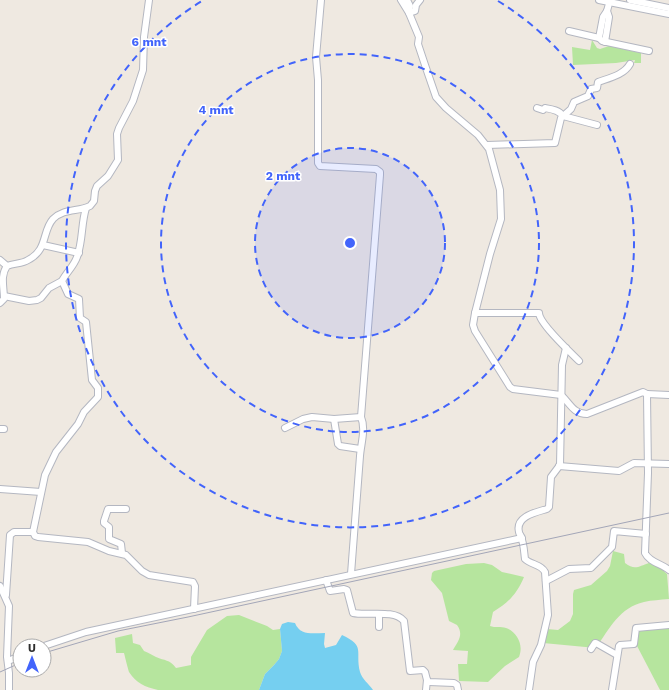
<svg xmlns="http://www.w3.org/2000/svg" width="669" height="690" viewBox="0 0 669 690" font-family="'Work Sans',sans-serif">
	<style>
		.green { fill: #b6e59e }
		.water { fill: #75cff0 }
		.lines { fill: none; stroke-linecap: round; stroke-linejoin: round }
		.minor-casing { stroke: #b4b7c1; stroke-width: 8 }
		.minor { stroke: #fff; stroke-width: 6 }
		.rail { stroke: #a3a6b8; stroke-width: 1 }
		.ring { fill: none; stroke: #4264fb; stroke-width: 2; stroke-dasharray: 7 5 }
		.centre { fill: #4264fb; stroke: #fff; stroke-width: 2 }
		.ring-label { font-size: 12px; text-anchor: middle; font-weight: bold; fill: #4264fb; stroke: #fff; stroke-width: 3; stroke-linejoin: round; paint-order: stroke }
	</style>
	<rect width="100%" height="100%" fill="#efe9e1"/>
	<g class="green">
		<path d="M592 40 597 48 600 49 609 46 641 53V63H634L635 60 616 63 573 65 572 47 590 50Z"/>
		<path d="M613 551 624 554 625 563C635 571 639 566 649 563L657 565 667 574 669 599C660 600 652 600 644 602 620 607 609 629 596 648L543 643 547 629 558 630 570 621 573 614V594L574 590 591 585 607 571 610 566Z"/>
		<path d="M484 563 492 565 502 572 524 577C517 594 508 603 493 612L490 626C495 628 501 626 506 628 517 632 524 645 519 657L505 666 488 682 459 681 458 664H467L468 651 453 650C458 641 464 635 457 625L449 621 442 593 431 580 432 573 434 571 466 564Z"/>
		<path d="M239 615 267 626 273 630 280 629 282 651 279 659 274 665 265 674 259 690H158C145 687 136 683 129 672 128 669 125 657 124 653H116V652L115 638 132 634 133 643 140 645 144 651C149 653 152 655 156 657 165 661 169 659 176 668L191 665V657L207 630 227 616Z"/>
		<path d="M669 627V690H660L636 644 635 630Z"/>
	</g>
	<path class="water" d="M288 622 295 623C300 636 313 633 325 633L324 644 325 648 336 645 342 635C366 646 355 651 360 672 362 679 369 684 373 690H259L265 674 274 665 279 659 282 651 280 629 282 624Z"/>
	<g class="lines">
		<defs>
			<g id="minor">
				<path d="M321 0 316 57 318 80V163L320 166 376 169 380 172V175L361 417C366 429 361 443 360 456 357 496 354 535 351 574"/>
				<path d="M401 0 409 13 419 37 418 44 425 65 436 97 446 108 478 135 489 149 500 190 501 219 490 254 475 313 473 325 475 331 510 387 513 389 561 395C570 403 573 414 587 414L643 392 647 394 648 473 645 553C649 562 662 564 669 570"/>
				<path d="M407 0 410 6 409 11"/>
				<path d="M599 0 669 14"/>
				<path d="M630 0 669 8"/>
				<path d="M409 13 415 11 416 5 420 0"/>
				<path d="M569 31 599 38 602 41 649 51"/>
				<path d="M599 38 603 17 607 11 610 0"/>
				<path d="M605 42 609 17 607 11"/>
				<path d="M537 108 543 110 545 108C551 109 559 110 563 116L597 125"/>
				<path d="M487 145 555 143 561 118 571 109 574 102 588 96 591 89 597 88 598 82C609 78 624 75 630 64"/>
				<path d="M86 208C81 224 83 241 77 257 74 266 66 273 62 281L68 294 79 299 80 318 86 322 92 380 98 388V397L84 412 78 424 56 452 45 475 33 532 35 536 38 537 88 542 109 551 126 555 142 571 149 575 193 582 195 586 194 609"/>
				<path d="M43 245 79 253"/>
				<path d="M0 260 7 266"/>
				<path d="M4 296 29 301 37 300 41 298 49 288 62 281"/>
				<path d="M0 303 4 299C4 287 0 276 7 266 14 263 22 264 28 260 48 250 42 231 53 219 64 208 78 212 90 206L94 201 95 191 97 186 108 176 118 160 117 134 119 128 133 101 143 70 144 37 149 0"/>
				<path d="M475 313H539C539 323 571 353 579 361"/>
				<path d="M647 394 669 395"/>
				<path d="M334 419 338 444 340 446 360 449"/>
				<path d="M285 428 303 419 312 417 334 419 361 417"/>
				<path d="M0 429H4"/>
				<path d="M559 466 619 471 634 463 669 464"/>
				<path d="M0 489 41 492"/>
				<path d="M122 553 121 544 109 539V527L104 523V521L108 509H126"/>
				<path d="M326 580 330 591 344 589 347 590 353 613C368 616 394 609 404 621L410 671 423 670 425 672 427 680 429 682 454 683 457 685 458 690"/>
				<path d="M546 581 569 569 591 568 612 547 614 531 646 534"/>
				<path d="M0 586 9 606 7 657 9 673V690"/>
				<path d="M6 595 10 535 14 532H33"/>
				<path d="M379 614V627"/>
				<path d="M44 646 86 632 522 538"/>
				<path d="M591 649 595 643H596L617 655"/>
				<path d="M8 661 20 656"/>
				<path d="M426 690 427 680"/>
				<path d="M529 690 533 662 541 645 548 615 545 572C541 564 531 565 525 559 524 552 524 544 521 537 521 535 519 534 519 532 515 516 537 512 547 509L549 507 551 477 560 465 562 365 566 348"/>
				<path d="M612 690 619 646 620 645 634 644 636 628 669 625"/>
			</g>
		</defs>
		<use href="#minor" class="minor-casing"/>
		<use href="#minor" class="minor"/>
		<g class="rail">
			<path d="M44 653 118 631 188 617 669 513"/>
			<path d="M0 672 20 663"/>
		</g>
	</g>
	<circle cx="350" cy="243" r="95" fill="#4264fb" fill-opacity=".12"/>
	<g class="ring">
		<circle cx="350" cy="243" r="95"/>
		<circle cx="350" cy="243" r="189"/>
		<path d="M498 1A284 284 0 1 1 202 1"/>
	</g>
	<circle cx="350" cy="243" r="6" class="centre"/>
	<g class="ring-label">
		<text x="149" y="46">6 mnt</text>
		<text x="216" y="114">4 mnt</text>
		<text x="283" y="180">2 mnt</text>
	</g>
	<g transform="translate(32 658)"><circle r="19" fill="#ffffff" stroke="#ababab"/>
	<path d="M0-3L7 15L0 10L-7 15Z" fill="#4264fb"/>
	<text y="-6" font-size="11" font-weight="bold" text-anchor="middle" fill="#2e2e2e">U</text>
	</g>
</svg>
